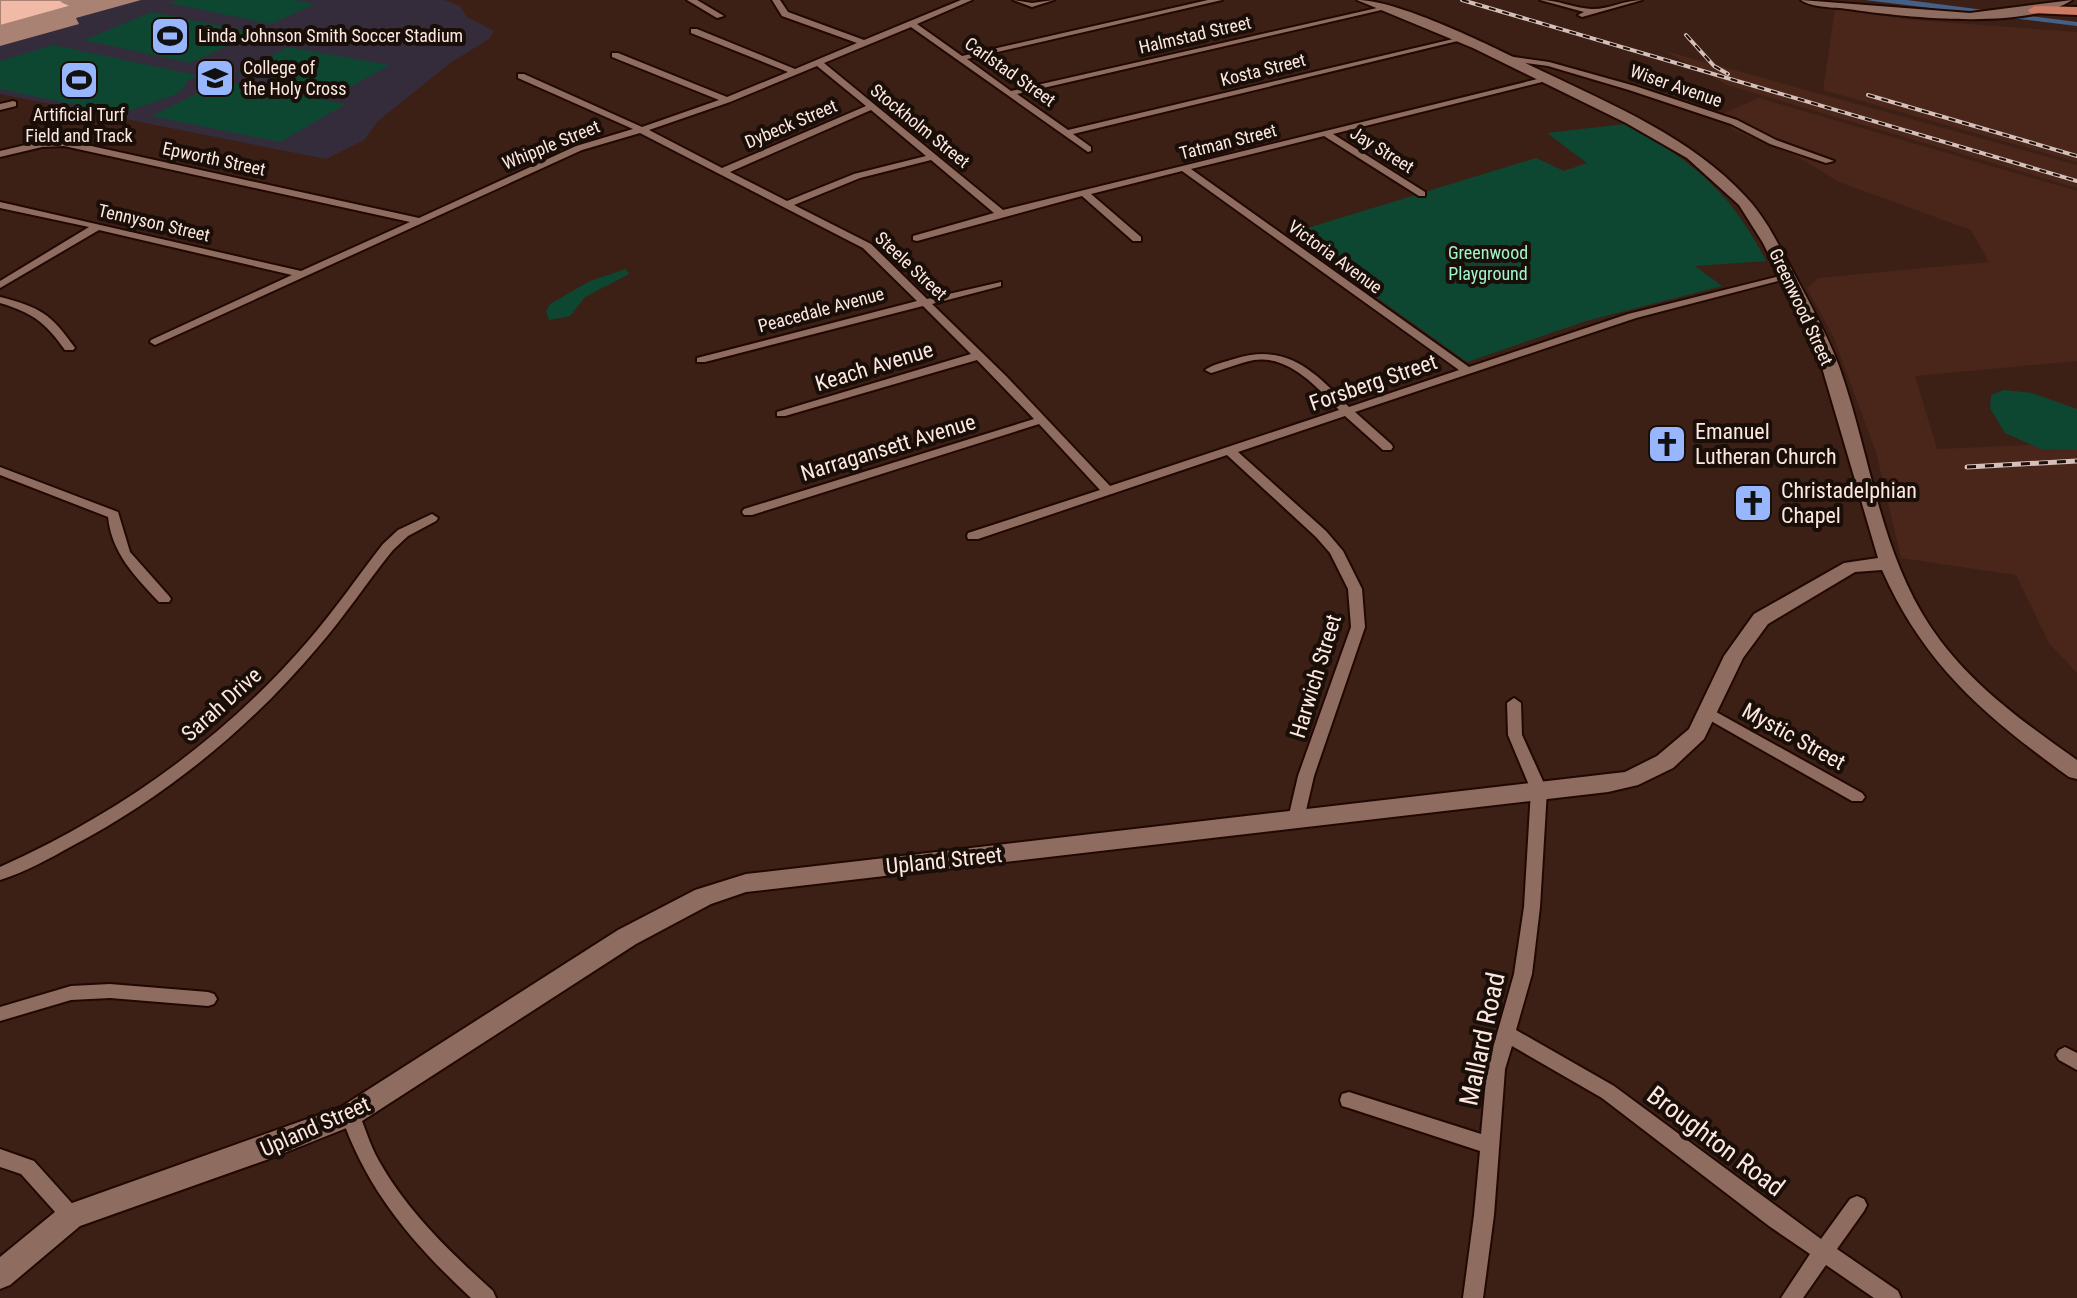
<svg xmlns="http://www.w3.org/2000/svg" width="2077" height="1298" viewBox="0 0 2077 1298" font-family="'Roboto Condensed',sans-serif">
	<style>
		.built { fill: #492619 }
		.education { fill: #352c3b }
		.green { fill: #0d4731 }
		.water { fill: #456086 }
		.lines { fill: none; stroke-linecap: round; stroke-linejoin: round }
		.street-casing { stroke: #220802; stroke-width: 4 }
		.secondary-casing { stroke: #220802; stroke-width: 4 }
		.highway-casing { stroke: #220802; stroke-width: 4 }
		.street { fill: #8e6c5f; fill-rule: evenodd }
		.secondary { fill: #8e6c5f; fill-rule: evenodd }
		.highway { fill: #cd7a63; fill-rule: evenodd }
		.rail-far1-casing { stroke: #d5bfb8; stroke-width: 4 }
		.rail-casing { stroke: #d5bfb8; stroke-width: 5 }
		.rail-far1 { stroke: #1a0e09; stroke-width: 2; stroke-dasharray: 7; stroke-linecap: butt }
		.rail { stroke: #1a0e09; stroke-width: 3; stroke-dasharray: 9; stroke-linecap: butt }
		.shaded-wall { fill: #a98274 }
		.building { fill: #f1baa6; stroke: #a98274; stroke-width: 2 }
		.labels { text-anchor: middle; stroke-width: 8; stroke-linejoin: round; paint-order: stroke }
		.far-street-label { font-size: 18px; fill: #fce8e1; stroke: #1a0e09 }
		.far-poi-label { font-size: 18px; fill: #fce8e1; stroke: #1a0e09; text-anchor: start }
		.far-park-label { font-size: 18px; fill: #a0f5cc; stroke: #1a0e09 }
		.street-label { font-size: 22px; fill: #fce8e1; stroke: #1a0e09 }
		.poi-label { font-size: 22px; fill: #fce8e1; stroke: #1a0e09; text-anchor: start }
		.near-street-label { font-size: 26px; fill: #fce8e1; stroke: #1a0e09 }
	</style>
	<rect width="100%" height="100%" fill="#3c2016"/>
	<g class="built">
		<path d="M1835 9 1914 20 2077 32V162L1823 90Z"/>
		<path d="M1665 51 2077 165V188L1727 85Z"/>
		<path d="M1759 98 2077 191V361L1915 376 1937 449 2077 443V673L2049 643 2016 575 1901 558 1876 452 1833 336 1807 288 1818 278 1989 262 1971 230 1839 182 1798 157 1733 130 1722 114Z"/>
	</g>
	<path class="education" d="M0 0H444L460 6 467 17 494 31 489 39 450 63 378 121 364 140 326 159 0 94Z"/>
	<g class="green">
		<path d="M177 0H294L315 4 271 24 169 3Z"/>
		<path d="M152 12 255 33 190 63 84 40Z"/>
		<path d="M53 45 200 76 188 80 182 90 172 96 119 114 0 89V61Z"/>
		<path d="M288 47 389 65H390L341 92 237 73Z"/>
		<path d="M222 81 346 104 280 142 152 116Z"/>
		<path d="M1625 124C1691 159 1732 193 1766 261L1695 266 1722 286 1586 321 1467 362 1288 234 1536 158 1564 171 1587 163 1547 133Z"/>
		<path d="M626 269 629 274 585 297 570 316 549 320 546 311 550 304 590 281Z"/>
		<path d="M2004 390 2032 393 2077 409V450L2041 449 2005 433 1990 408 1991 395Z"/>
	</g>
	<path class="water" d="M1865 0H1907L2077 22V26Z"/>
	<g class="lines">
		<defs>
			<g id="street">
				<path d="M687 0H697L724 16 717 18Z"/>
				<path d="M772 0H780L788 12 864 40 961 0H972L917 24 962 56 1208 0H1222L967 59 1011 91 1386 6 1390 8 1017 94 1068 130 1466 36 1470 38 1073 134 1091 147V151L1088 152 911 27 824 63 1003 210 1550 76V80L1333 134 1425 192V196H1419L1324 136 1191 169 1469 367 1628 314 1788 274 1793 277 1636 318 1355 412 1391 444 1393 447 1391 450H1383L1345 416 1238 452 1326 531 1343 551 1362 589 1365 627 1314 776 1304 819 1302 823H1290L1288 819 1298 776 1351 627 1348 589 1330 553 1316 537 1227 455 978 539H968L967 536 968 533 1100 490 1039 424 752 515H744L742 512 744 509 1034 419 977 360 785 416H777V412L971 354 923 306 705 362H697V358L917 301 863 248 640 133 582 150 155 345 150 342 151 340 292 275 99 230 0 288V281L89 227 0 208V202L301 271 410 222 64 146 42 147 0 157V151L42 141 64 140 419 218 576 146 633 129 518 78V74H524L642 127 719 100 612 57V53H618L727 97 788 72 691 33V29H697L795 69 857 43 782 16ZM817 66 866 106 722 168 649 130 730 102ZM871 110 926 156 854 174 787 201 730 172ZM931 160 994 213 913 236V240L917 241 1082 196 1133 241H1141V237L1091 194 1182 171 1459 370 1349 407C1315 372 1287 342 1234 359 1225 362 1213 364 1205 370L1211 373C1225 369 1239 363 1254 360 1289 355 1317 387 1339 410L1110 486 1006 376 932 304 1001 286V282L927 299 871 244 794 205 860 178Z"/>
				<path d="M1013 0 1032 3 1054 0 1032 7Z"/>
				<path d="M1540 0C1558 0 1574 8 1591 9 1607 10 1625 0 1642 0L1582 17 1578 15 1584 12Z"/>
				<path d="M1507 56 1549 62 1635 86 1737 120 1776 140 1834 161 1826 163 1770 144 1731 124 1629 90 1548 66 1504 60 1503 58Z"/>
				<path d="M13 101 16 102V106L0 110V104Z"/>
				<path d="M0 297C40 307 51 314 75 348L73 350H65C45 322 33 313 0 303Z"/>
				<path d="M0 467 118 512 130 552 169 596 171 599 169 602H159C135 576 112 554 108 517L0 475Z"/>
				<path d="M432 514 438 518 436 521 408 536 393 550C367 582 345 616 318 647 250 728 165 797 72 846 49 859 25 872 0 880V867C118 814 224 739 308 641 335 610 358 576 383 544L398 530Z"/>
				<path d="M1514 698 1521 703 1522 735 1547 790 1540 907 1532 974 1516 1030 1614 1086 1821 1239 1850 1199 1857 1196 1864 1199 1867 1205 1864 1211 1837 1249 1898 1291 1901 1298H1874L1826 1265 1803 1298H1781L1810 1254 1769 1226 1602 1098 1512 1046 1505 1069 1494 1215 1483 1298H1463L1474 1215 1480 1151 1349 1108 1342 1106 1340 1100 1342 1094 1349 1092 1481 1134 1487 1069 1514 974 1524 907 1531 790 1508 735 1507 703Z"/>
				<path d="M1709 708 1862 793 1865 797 1862 801H1852L1704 717 1702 713Z"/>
				<path d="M110 984 208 992 214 994 217 999 214 1004 208 1006 110 998 71 1000 0 1021V1007L71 986Z"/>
				<path d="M2065 1047 2077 1053V1070L2059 1060 2056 1055 2059 1050Z"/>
				<path d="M350 1107 357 1109C365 1126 369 1144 379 1161 407 1211 450 1252 493 1291L496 1298H471C413 1244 367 1191 341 1115L343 1109Z"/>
				<path d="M0 1149 34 1161 78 1210 81 1216 78 1222 71 1225 64 1222 21 1174 0 1167Z"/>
			</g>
			<g id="secondary">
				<path d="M1357 0C1401 0 1499 50 1542 71 1613 105 1692 138 1746 197 1766 218 1778 244 1791 268 1808 300 1826 332 1839 366 1870 453 1879 549 1930 626 1967 682 2023 722 2077 760V779L2069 777C1986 717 1924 665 1882 570L1855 572 1768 624 1743 658 1704 739 1673 768 1638 785 1608 792 746 892 711 904 636 944 359 1123 269 1159 80 1226 10 1285 0 1289V1257L61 1207 341 1107 618 930 695 890 746 874 1625 772 1657 756 1689 729 1724 656 1754 614 1844 563 1878 558 1818 354 1763 243 1739 205 1687 158 1626 123 1473 48Z"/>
				<path d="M1801 0 1970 13 2072 0C2026 31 1903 17 1848 9 1834 7 1812 8 1801 0Z"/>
			</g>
			<path id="highway" d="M2035 6 2077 7V15L2030 13 2028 10Z"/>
		</defs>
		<use href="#street" class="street-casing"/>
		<use href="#secondary" class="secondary-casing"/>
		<use href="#highway" class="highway-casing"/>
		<use href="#street" class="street"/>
		<use href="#secondary" class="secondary"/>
		<use href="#highway" class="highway"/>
		<defs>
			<g id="rail-far1">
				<path d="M1462 0 2077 181"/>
				<path d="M1686 35 1714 66 1728 74"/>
				<path d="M1868 95 2077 156"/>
			</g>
			<path id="rail" d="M1967 467 2077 461"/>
		</defs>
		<use href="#rail-far1" class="rail-far1-casing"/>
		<use href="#rail" class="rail-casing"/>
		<use href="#rail-far1" class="rail-far1"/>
		<use href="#rail" class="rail"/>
	</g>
	<path class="shaded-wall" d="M71 0H141L76 18 79 24 0 46V26Z"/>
	<path class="building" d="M0 0H71L63 2 72 6 0 26Z"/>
	<defs>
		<symbol id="stadium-square" viewBox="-11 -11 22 22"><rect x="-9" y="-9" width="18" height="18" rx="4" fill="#98b6fd" stroke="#1a0e09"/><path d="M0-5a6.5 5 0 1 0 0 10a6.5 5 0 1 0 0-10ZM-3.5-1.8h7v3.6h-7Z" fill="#111"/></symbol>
		<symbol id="university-square" viewBox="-11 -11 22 22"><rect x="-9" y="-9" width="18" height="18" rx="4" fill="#98b6fd" stroke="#1a0e09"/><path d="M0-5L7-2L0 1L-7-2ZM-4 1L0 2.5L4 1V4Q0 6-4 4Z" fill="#111"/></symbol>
		<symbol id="church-square" viewBox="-11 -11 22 22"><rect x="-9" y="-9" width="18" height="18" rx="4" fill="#98b6fd" stroke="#1a0e09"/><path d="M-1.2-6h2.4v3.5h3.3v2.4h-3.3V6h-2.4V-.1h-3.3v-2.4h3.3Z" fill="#111"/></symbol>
	</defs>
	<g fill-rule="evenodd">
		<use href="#stadium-square" x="148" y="14" width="44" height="44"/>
		<use href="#university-square" x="193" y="56" width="44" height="44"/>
		<use href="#stadium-square" x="57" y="58" width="44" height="44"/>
		<use href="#church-square" x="1645" y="422" width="44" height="44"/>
		<use href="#church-square" x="1731" y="481" width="44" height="44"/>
	</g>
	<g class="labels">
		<g class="far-street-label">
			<text transform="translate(1195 35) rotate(-13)" y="6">Halmstad Street</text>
			<text transform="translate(1263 70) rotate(-14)" y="6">Kosta Street</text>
			<text transform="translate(1010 72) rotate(35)" y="6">Carlstad Street</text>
			<text transform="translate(1676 86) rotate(19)" y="6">Wiser Avenue</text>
			<text transform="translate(791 124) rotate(-23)" y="6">Dybeck Street</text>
			<text transform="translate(920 126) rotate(39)" y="6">Stockholm Street</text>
			<text transform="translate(1228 142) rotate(-14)" y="6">Tatman Street</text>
			<text transform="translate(551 145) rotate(-22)" y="6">Whipple Street</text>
			<text transform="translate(1382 150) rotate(32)" y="6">Jay Street</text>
			<text transform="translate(214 159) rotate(12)" y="6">Epworth Street</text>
			<text transform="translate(154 223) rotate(13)" y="6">Tennyson Street</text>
			<text transform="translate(1335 257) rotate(36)" y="6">Victoria Avenue</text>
			<text transform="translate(911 266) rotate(43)" y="6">Steele Street</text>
			<text transform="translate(1801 307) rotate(65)" y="6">Greenwood Street</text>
			<text transform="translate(821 310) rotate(-15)" y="6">Peacedale Avenue</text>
		</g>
		<g class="far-poi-label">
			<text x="198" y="42">Linda Johnson Smith Soccer Stadium</text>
			<text x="243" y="74">College of<tspan x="243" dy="21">the Holy Cross</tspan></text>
			<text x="79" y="121" text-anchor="middle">Artificial Turf<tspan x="79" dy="21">Field and Track</tspan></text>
		</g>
		<g class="far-park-label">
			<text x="1488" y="259">Greenwood<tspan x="1488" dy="21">Playground</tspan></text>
		</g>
		<g class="street-label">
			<text transform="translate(874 366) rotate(-17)" y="8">Keach Avenue</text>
			<text transform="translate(1373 382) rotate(-19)" y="8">Forsberg Street</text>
			<text transform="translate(888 447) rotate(-17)" y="8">Narragansett Avenue</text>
			<text transform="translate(1315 676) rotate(-73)" y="8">Harwich Street</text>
			<text transform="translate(221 704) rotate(-42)" y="8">Sarah Drive</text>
			<text transform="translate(1794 736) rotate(29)" y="8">Mystic Street</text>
			<text transform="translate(944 860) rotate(-6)" y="8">Upland Street</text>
			<text transform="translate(315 1126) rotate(-24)" y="8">Upland Street</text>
		</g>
		<g class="poi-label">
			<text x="1695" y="439">Emanuel<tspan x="1695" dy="25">Lutheran Church</tspan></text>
			<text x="1781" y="498">Christadelphian<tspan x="1781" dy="25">Chapel</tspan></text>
		</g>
		<g class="near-street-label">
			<text transform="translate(1482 1039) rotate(-78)" y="9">Mallard Road</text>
			<text transform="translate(1716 1141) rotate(37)" y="9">Broughton Road</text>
		</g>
	</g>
</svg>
